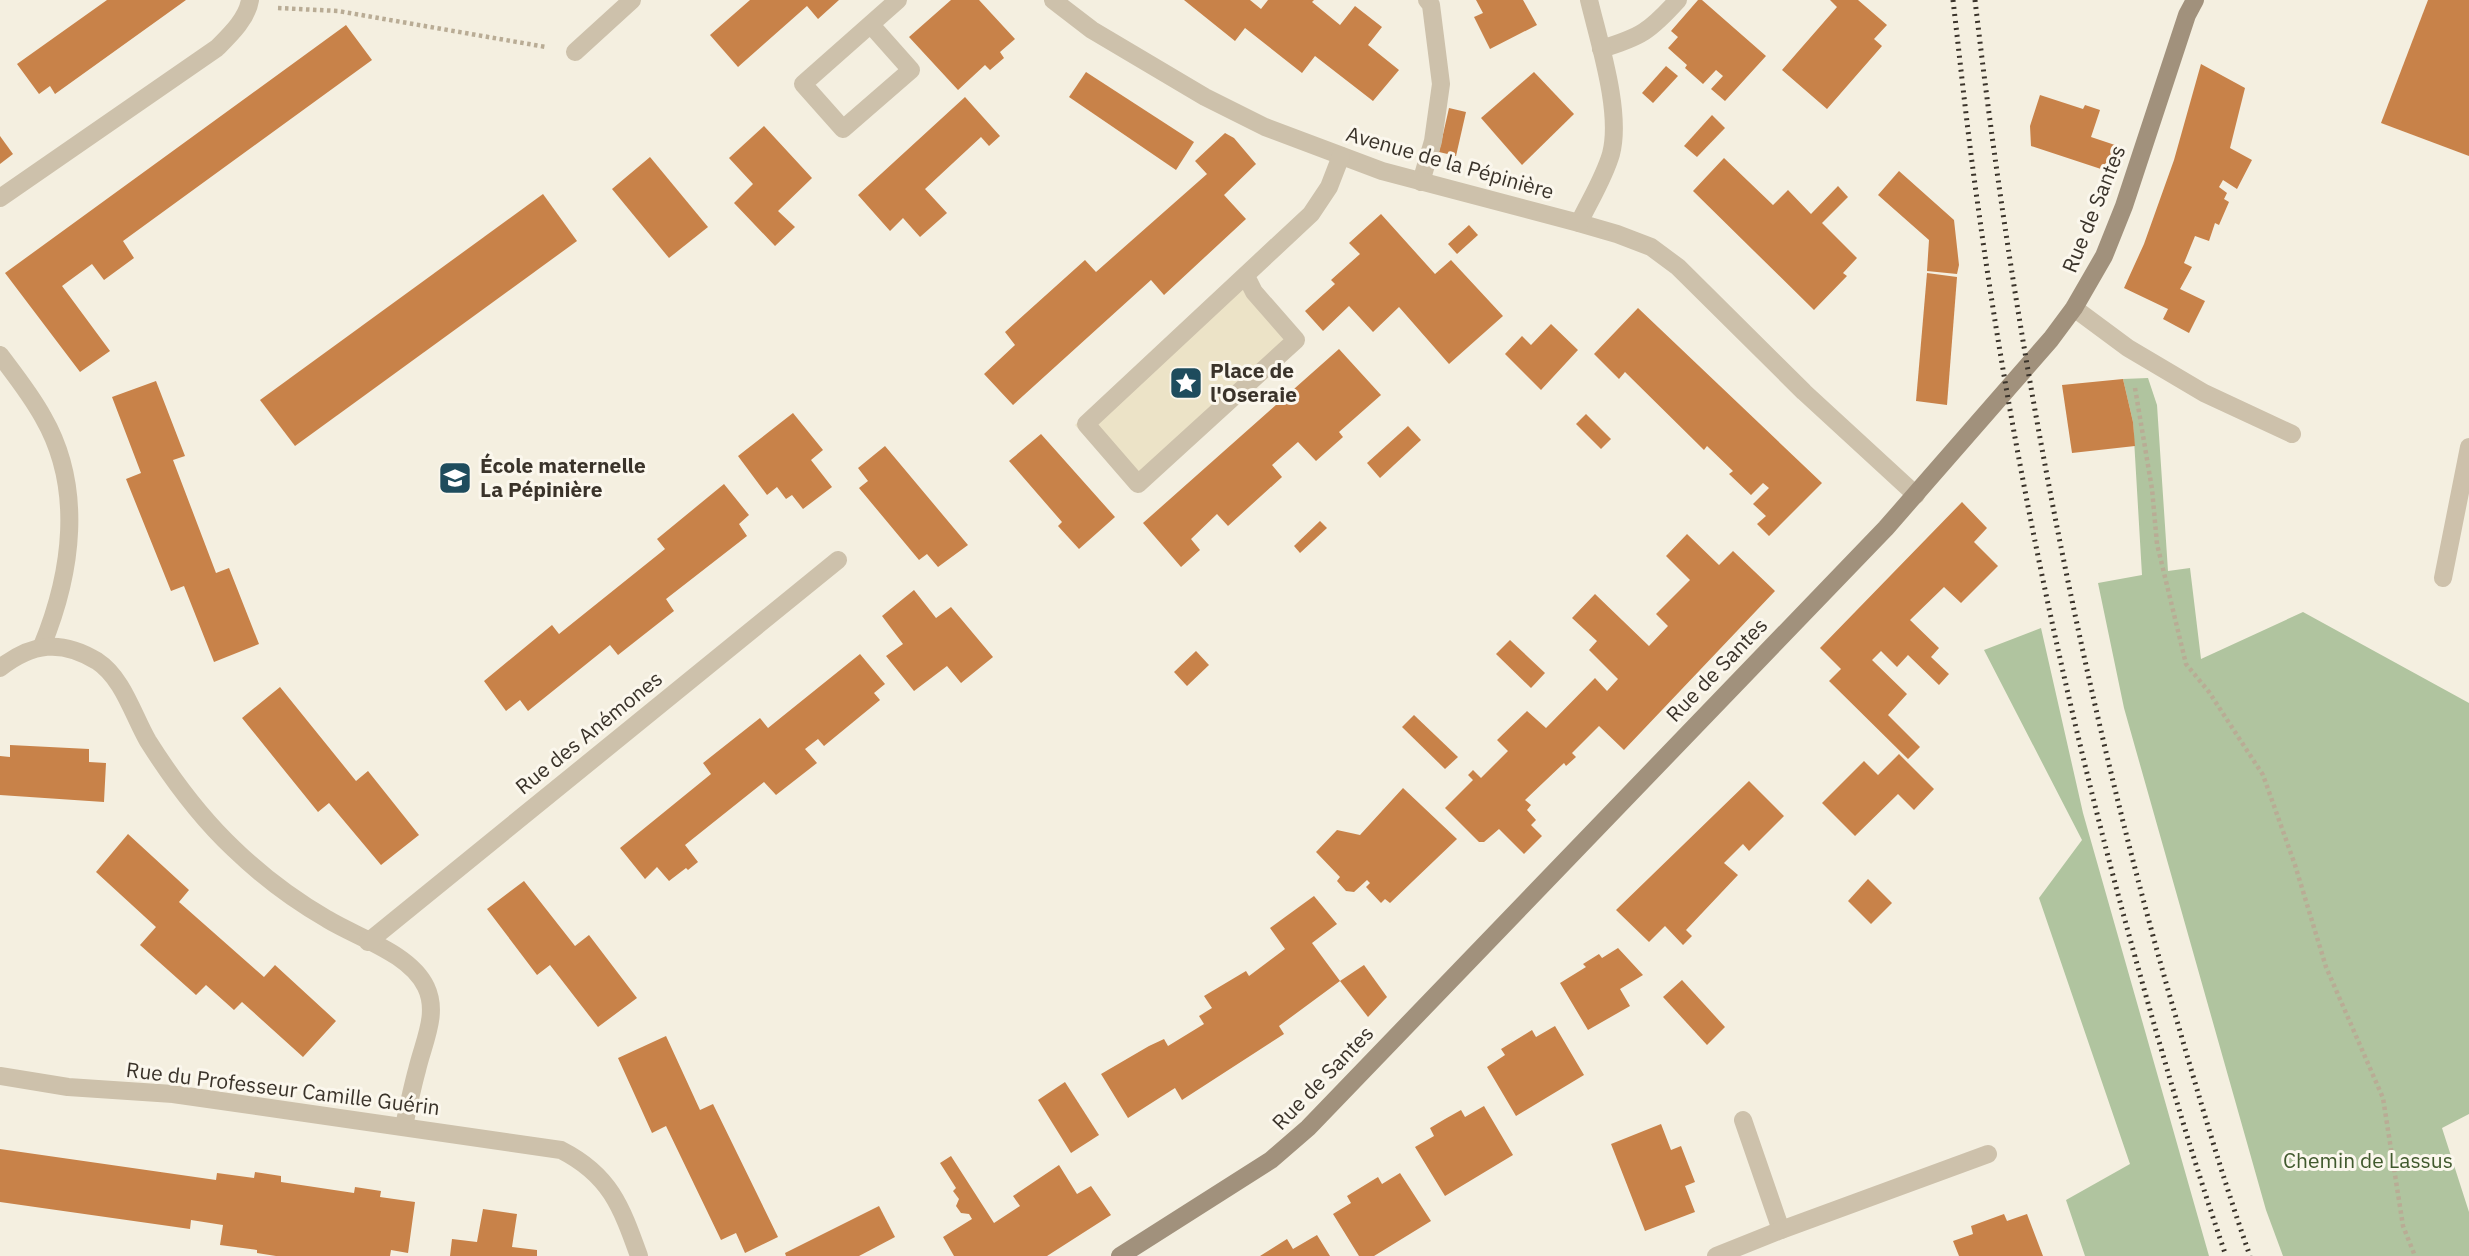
<svg xmlns="http://www.w3.org/2000/svg" width="2469" height="1256" viewBox="0 0 2469 1256" font-family="'IBM Plex Sans',sans-serif">
	<style>
		.green { fill: #b0c49f }
		.plaza { fill: #ece3c7 }
		.building { fill: #c88249 }
		.lines { fill: none; stroke-linecap: round; stroke-linejoin: round }
		.path { stroke: #b9ac95; stroke-width: 4.5; stroke-dasharray: 3.5 3.5; stroke-linecap: butt }
		.lane { stroke: #cdc1ab; stroke-width: 18 }
		.street { stroke: #cdc1ab; stroke-width: 18 }
		.secondary { stroke: #a1917c; stroke-width: 18 }
		.rail { stroke: #3a332a; stroke-width: 5; stroke-dasharray: 2 5; stroke-linecap: butt }
		.labels { text-anchor: middle; stroke-width: 6; stroke-linejoin: round; paint-order: stroke }
		.street-label { font-size: 21px; fill: #3a332a; stroke: #fbf7ed }
		.poi-label { font-size: 21px; font-weight: bold; fill: #3a332a; stroke: #fbf7ed; text-anchor: start }
		.park-label { font-size: 21px; fill: #40592d; stroke: #fbf7ed }
	</style>
	<rect width="100%" height="100%" fill="#f4efe0"/>
	<g class="green">
		<path d="M2148 378 2157 405 2168 571 2190 568 2201 659 2303 612 2469 703V1114L2442 1128 2469 1212V1256H2283L2266 1210 2124 708 2098 583 2142 575 2133 422 2123 379Z"/>
		<path d="M2041 628 2083 813 2209 1256H2085L2066 1200 2130 1164 2039 898 2082 840 1984 650Z"/>
	</g>
	<path class="plaza" d="M1246 274 1301 336 1133 488 1075 425Z"/>
	<g class="building">
		<path d="M107 0H186L55 94 50 86 39 94 17 64Z"/>
		<path d="M750 0H839L818 19 807 6 738 67 710 35Z"/>
		<path d="M951 0H979L1015 39 1000 52 1004 58 990 70 985 65 958 90 909 37Z"/>
		<path d="M1184 0H1250L1261 9 1268 0H1314L1312 2 1340 25 1355 6 1382 27 1368 45 1399 70 1373 101 1315 56 1302 73 1245 28 1235 41Z"/>
		<path d="M1476 0H1523L1537 25 1490 49 1474 17 1483 13Z"/>
		<path d="M1698 0H1702L1766 56 1725 101 1711 89 1723 76 1716 70 1703 84 1685 68 1687 65 1668 48 1678 37 1671 31Z"/>
		<path d="M1830 0H1858L1887 25 1874 39 1882 46 1827 109 1782 70 1837 7Z"/>
		<path d="M2428 0H2469V156L2381 123Z"/>
		<path d="M346 25 372 60 123 241 134 258 104 280 92 264 62 286 110 351 80 372 5 273Z"/>
		<path d="M2201 64 2245 88 2230 148 2252 160 2237 189 2223 180 2219 187 2227 193 2224 199 2229 202 2219 225 2215 223 2209 241 2195 236 2184 263 2192 267 2180 289 2205 301 2189 333 2163 319 2168 309 2124 288 2144 244 2174 160Z"/>
		<path d="M1666 66 1678 76 1653 103 1642 93Z"/>
		<path d="M1086 72 1194 142 1176 170 1069 97Z"/>
		<path d="M1534 72 1574 114 1522 165 1481 118Z"/>
		<path d="M2040 95 2083 109 2085 105 2100 110 2091 137 2115 145 2107 171 2031 146 2030 126Z"/>
		<path d="M965 97 1000 136 989 146 981 137 925 189 947 213 920 237 903 218 890 231 858 195Z"/>
		<path d="M1449 108 1466 112 1456 156 1439 152Z"/>
		<path d="M1712 115 1725 128 1697 157 1684 146Z"/>
		<path d="M764 126 812 178 778 211 795 227 775 246 734 203 753 184 729 158Z"/>
		<path d="M1225 133 1234 138 1256 164 1224 195 1246 219 1164 295 1151 280 1013 405 984 374 1015 345 1005 332 1085 260 1096 272 1207 174 1195 161Z"/>
		<path d="M0 136 13 154 0 164Z"/>
		<path d="M650 157 708 227 669 258 612 189Z"/>
		<path d="M1724 158 1773 205 1788 190 1811 214 1838 186 1848 197 1822 223 1857 258 1843 273 1847 276 1814 310 1693 191Z"/>
		<path d="M1899 171 1954 220 1959 265 1957 274 1927 271 1929 240 1878 195Z"/>
		<path d="M543 194 577 241 295 446 260 400Z"/>
		<path d="M1381 214 1435 274 1451 260 1503 316 1449 364 1399 307 1373 332 1349 306 1323 331 1305 311 1335 284 1331 280 1360 254 1349 243Z"/>
		<path d="M1469 225 1478 235 1457 254 1448 244Z"/>
		<path d="M1927 273 1957 277 1947 405 1916 401Z"/>
		<path d="M1638 308 1822 483 1769 536 1757 524 1766 516 1753 504 1769 488 1763 483 1751 495 1729 474 1733 471 1707 446 1704 450 1625 372 1619 379 1594 354Z"/>
		<path d="M1551 324 1578 350 1541 390 1505 354 1522 336 1531 345Z"/>
		<path d="M1339 349 1381 395 1339 432 1343 437 1316 461 1298 442 1272 465 1282 477 1228 526 1217 514 1191 539 1200 550 1181 567 1143 523Z"/>
		<path d="M2123 379 2133 422 2135 446 2072 453 2062 385Z"/>
		<path d="M156 381 185 456 173 460 216 573 229 568 259 644 214 662 184 586 171 591 126 479 141 473 112 397Z"/>
		<path d="M793 413 823 450 811 460 832 487 803 509 792 495 786 499 777 487 767 495 738 456Z"/>
		<path d="M1586 414 1611 439 1601 449 1576 424Z"/>
		<path d="M1408 426 1421 440 1380 478 1367 463Z"/>
		<path d="M1041 434 1115 517 1079 549 1058 526 1062 522 1009 461Z"/>
		<path d="M885 446 968 545 938 567 927 554 919 560 859 488 868 481 858 468Z"/>
		<path d="M724 484 749 515 739 524 747 536 666 599 674 611 618 655 610 645 528 711 520 700 506 711 484 681 552 625 559 634 665 549 657 539Z"/>
		<path d="M1962 502 1987 528 1974 542 1998 566 1961 603 1944 587 1910 620 1939 648 1931 657 1949 674 1939 685 1908 655 1897 667 1881 651 1872 660 1907 694 1888 715 1920 747 1908 759 1829 681 1841 669 1820 648Z"/>
		<path d="M1320 521 1327 528 1300 553 1294 546Z"/>
		<path d="M1687 534 1719 565 1733 551 1775 591 1624 750 1599 726 1572 753 1576 757 1566 766 1564 763 1525 800 1531 805 1527 810 1536 820 1531 825 1542 836 1524 854 1499 829 1484 842H1479L1445 808 1473 780 1468 775 1473 770 1481 778 1508 751 1497 740 1527 711 1546 728 1595 678 1607 691 1618 679 1589 650 1597 641 1572 618 1595 594 1649 646 1668 626 1656 614 1690 580 1666 556Z"/>
		<path d="M914 590 936 618 951 607 993 657 961 683 947 666 914 691 886 656 903 644 882 616Z"/>
		<path d="M1510 640 1545 673 1531 688 1496 654Z"/>
		<path d="M1196 651 1209 665 1187 686 1174 672Z"/>
		<path d="M860 654 885 684 874 693 880 700 824 746 818 739 805 749 817 763 776 795 764 782 685 845 698 862 688 870 686 868 669 881 657 867 645 879 620 848 711 774 703 763 760 718 768 728Z"/>
		<path d="M280 687 356 781 368 771 419 835 381 865 329 803 318 812 242 718Z"/>
		<path d="M1414 715 1458 757 1445 769 1402 727Z"/>
		<path d="M10 745 89 749V762L106 763 104 802 0 795V756L10 757Z"/>
		<path d="M1899 754 1934 789 1914 810 1898 794 1855 836 1822 803 1864 761 1878 775Z"/>
		<path d="M1749 781 1784 816 1749 851 1743 844 1724 863 1738 875 1686 930 1692 936 1683 945 1665 926 1649 942 1616 910Z"/>
		<path d="M1403 788 1457 839 1390 903 1385 899 1381 903 1366 887 1370 883 1367 880 1354 892 1346 891 1337 881 1340 877 1316 852 1337 830 1360 835Z"/>
		<path d="M128 834 189 890 179 902 264 977 275 965 336 1021 303 1057 242 1002 234 1010 206 985 196 995 140 945 156 927 96 872Z"/>
		<path d="M1868 879 1892 903 1871 924 1848 901Z"/>
		<path d="M524 881 575 946 589 935 637 998 598 1027 550 965 537 975 487 909Z"/>
		<path d="M1314 896 1337 924 1312 943 1340 981 1279 1026 1284 1034 1182 1100 1175 1088 1128 1118 1101 1074 1149 1046 1164 1039 1168 1046 1204 1024 1199 1016 1212 1008 1204 996 1246 971 1249 976 1285 949 1270 928Z"/>
		<path d="M1618 948 1643 975 1620 989 1630 1006 1588 1030 1560 983 1586 967 1583 964 1599 954 1602 958Z"/>
		<path d="M1364 965 1387 997 1368 1017 1340 981Z"/>
		<path d="M1682 980 1725 1027 1707 1045 1663 997Z"/>
		<path d="M1555 1026 1584 1075 1516 1116 1487 1067 1505 1055 1501 1049 1532 1030 1536 1037Z"/>
		<path d="M666 1036 700 1110 713 1104 778 1237 745 1253 736 1233 721 1240 666 1126 652 1133 618 1058Z"/>
		<path d="M1065 1082 1099 1135 1071 1153 1038 1100Z"/>
		<path d="M1484 1106 1513 1155 1445 1196 1415 1147 1434 1136 1430 1128 1445 1119 1461 1110 1465 1117Z"/>
		<path d="M1661 1124 1671 1150 1681 1146 1695 1182 1685 1186 1695 1212 1645 1231 1611 1144Z"/>
		<path d="M0 1149 216 1180 217 1173 254 1178 255 1172 281 1176V1182L354 1193 355 1187 381 1191 380 1197 415 1202 408 1253 391 1250 390 1256H276L257 1253V1250L220 1245 223 1225 191 1220 190 1229 0 1202Z"/>
		<path d="M951 1156 994 1223 1020 1206 1013 1196 1059 1165 1077 1194 1091 1186 1111 1215 1047 1256H954L943 1237 972 1219 969 1214 961 1213 956 1206 959 1199 953 1191 956 1188 940 1163Z"/>
		<path d="M1400 1173 1431 1221 1374 1256H1359L1333 1214 1351 1203 1347 1196 1378 1177 1382 1184Z"/>
		<path d="M879 1206 895 1237 859 1256H786L785 1253Z"/>
		<path d="M483 1209 517 1214 512 1247 537 1250V1256H450L452 1239 477 1242Z"/>
		<path d="M2004 1214 2007 1221 2027 1214 2043 1256H1959L1953 1241 1973 1234 1971 1226Z"/>
		<path d="M1317 1235 1330 1256H1260L1287 1239 1293 1249Z"/>
	</g>
	<g class="lines">
		<g class="path">
			<path d="M278 8 338 11 546 47"/>
			<path d="M2135 388 2152 489 2157 544 2186 664 2209 692 2263 775 2295 865 2326 967 2383 1098 2403 1226 2415 1256"/>
		</g>
		<g class="lane">
			<path d="M575 52 632 0"/>
			<path d="M1421 182 1433 141 1441 84 1431 5 1427 0"/>
			<path d="M2443 578 2469 447"/>
		</g>
		<g class="street">
			<path d="M1053 0 1092 30 1205 97 1265 127 1382 171 1579 223 1617 234 1651 247 1678 267 1804 392 1916 495"/>
			<path d="M871 25 911 70 843 129 803 84 898 0"/>
			<path d="M1601 49C1641 37 1650 31 1678 0"/>
			<path d="M0 198 217 48C230 35 247 19 250 0"/>
			<path d="M1579 223C1590 200 1604 178 1611 154 1622 112 1599 42 1589 0"/>
			<path d="M1246 276 1254 292 1296 340 1138 484 1086 424 1311 214 1329 187 1341 156"/>
			<path d="M2074 308 2128 348 2204 393 2292 434"/>
			<path d="M0 355C15 375 31 395 43 417 84 488 72 573 42 646"/>
			<path d="M0 668C32 643 61 639 97 661 123 678 133 715 148 741 172 779 201 818 234 849 261 875 294 900 327 919 358 938 410 953 426 987 439 1014 423 1043 417 1070 412 1088 408 1108 404 1126"/>
			<path d="M368 942 838 560"/>
			<path d="M0 1076 68 1087 173 1094 561 1150C610 1175 621 1206 639 1256"/>
			<path d="M1743 1120 1781 1230"/>
			<path d="M1716 1256 1781 1230 1988 1154"/>
		</g>
		<path class="secondary" d="M1120 1256 1271 1160 1308 1128 1886 528 2051 339 2074 308 2104 256 2124 206 2187 15 2195 0"/>
		<g class="rail">
			<path d="M1953 0C1961 69 1968 137 1978 206 2012 455 2065 703 2132 946 2161 1050 2191 1154 2226 1256"/>
			<path d="M1975 0C2015 346 2080 687 2177 1021 2200 1100 2223 1179 2250 1256"/>
		</g>
	</g>
	<defs>
		<symbol id="sight-square" viewBox="-11 -11 22 22"><rect x="-9" y="-9" width="18" height="18" rx="4" fill="#1e4c5d" stroke="#fbf7ed"/><path d="M0-6L1.8-2.2L6-1.7L2.9 1.2L3.7 5.4L0 3.3L-3.7 5.4L-2.9 1.2L-6-1.7L-1.8-2.2Z" fill="#fff"/></symbol>
		<symbol id="school-square" viewBox="-11 -11 22 22"><rect x="-9" y="-9" width="18" height="18" rx="4" fill="#1e4c5d" stroke="#fbf7ed"/><path d="M0-5L7-2L0 1L-7-2ZM-4 1L0 2.5L4 1V4Q0 6-4 4Z" fill="#fff"/></symbol>
	</defs>
	<g fill-rule="evenodd">
		<use href="#sight-square" x="1167" y="364" width="38" height="38"/>
		<use href="#school-square" x="436" y="459" width="38" height="38"/>
	</g>
	<g class="labels">
		<g class="street-label">
			<text transform="translate(1450 163) rotate(16)" y="7">Avenue de la Pépinière</text>
			<text transform="translate(2094 209) rotate(-68)" y="7">Rue de Santes</text>
			<text transform="translate(1717 670) rotate(-46)" y="7">Rue de Santes</text>
			<text transform="translate(589 733) rotate(-39)" y="7">Rue des Anémones</text>
			<text transform="translate(1323 1078) rotate(-46)" y="7">Rue de Santes</text>
			<text transform="translate(283 1089) rotate(7)" y="7">Rue du Professeur Camille Guérin</text>
		</g>
		<g class="poi-label">
			<text x="1210" y="378">Place de<tspan x="1210" dy="24">l'Oseraie</tspan></text>
			<text x="480" y="473">École maternelle<tspan x="480" dy="24">La Pépinière</tspan></text>
		</g>
		<g class="park-label">
			<text x="2368" y="1168">Chemin de Lassus</text>
		</g>
	</g>
</svg>
